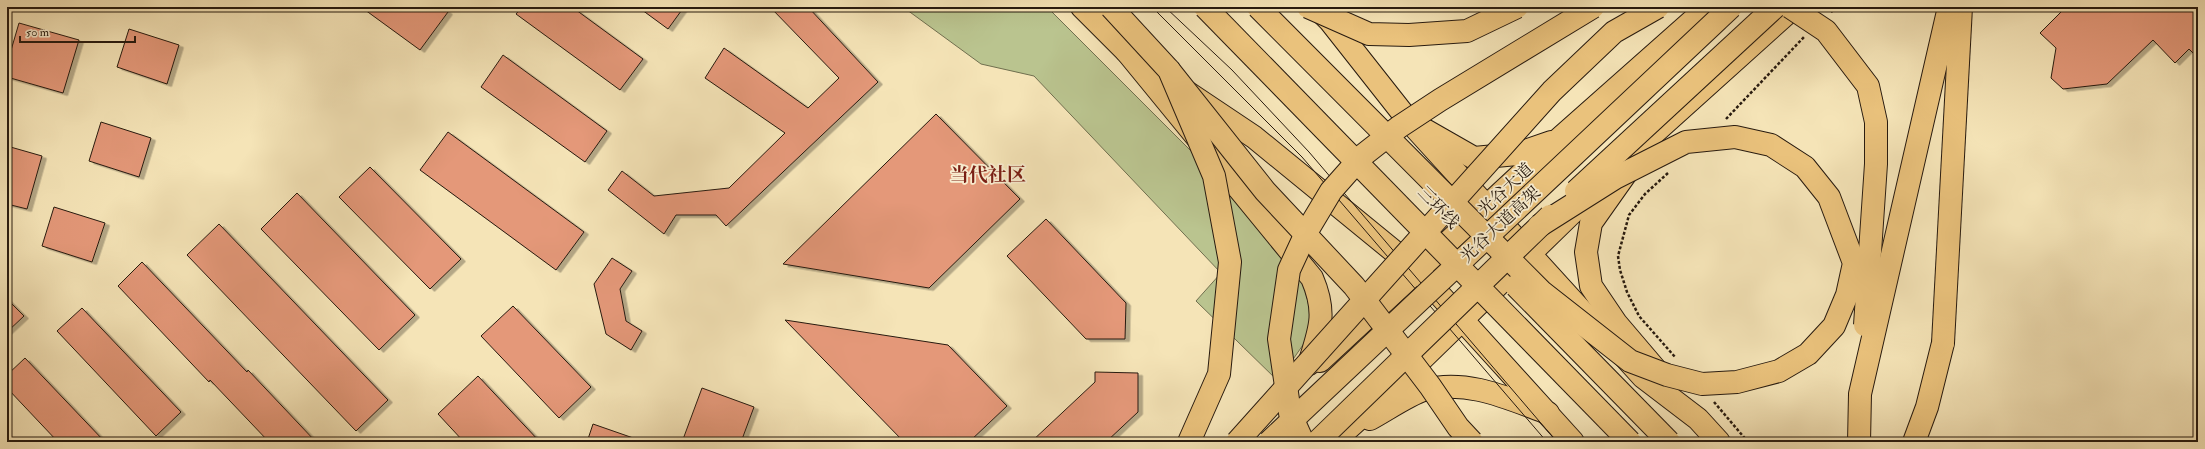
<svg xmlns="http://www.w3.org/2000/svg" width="2205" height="449" viewBox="0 0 2205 449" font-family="'IM FELL Double Pica','Noto Serif SC',serif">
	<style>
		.green { fill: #bac48f; stroke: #706f4f }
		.building { fill: #e49879; stroke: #271a0f; filter: url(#shadow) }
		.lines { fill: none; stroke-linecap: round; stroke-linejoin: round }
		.primary-casing { stroke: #271a0f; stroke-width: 24 }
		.trunk-casing { stroke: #271a0f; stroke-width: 24 }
		.path { stroke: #271a0f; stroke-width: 2.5; stroke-dasharray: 3 2; stroke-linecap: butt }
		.primary { stroke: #eac27c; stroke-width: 22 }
		.trunk { stroke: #eac27c; stroke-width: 22 }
		.tram { stroke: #271a0f; stroke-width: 1 }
		.trunk-bridge-casing { stroke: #271a0f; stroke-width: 24; stroke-linecap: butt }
		.trunk-bridge { stroke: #eac27c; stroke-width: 22 }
		.labels { text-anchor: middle; stroke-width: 3.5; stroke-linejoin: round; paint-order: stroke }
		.street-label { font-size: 17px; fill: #271a0f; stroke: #f8edd0 }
		.quarter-label { font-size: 19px; font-weight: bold; fill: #7a1f14; stroke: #f8edd0 }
	</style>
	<defs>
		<filter id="shadow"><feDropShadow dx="4.5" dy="2.5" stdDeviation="0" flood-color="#0004"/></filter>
	</defs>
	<rect width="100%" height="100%" fill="#f5e4b7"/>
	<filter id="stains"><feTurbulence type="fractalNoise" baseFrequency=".005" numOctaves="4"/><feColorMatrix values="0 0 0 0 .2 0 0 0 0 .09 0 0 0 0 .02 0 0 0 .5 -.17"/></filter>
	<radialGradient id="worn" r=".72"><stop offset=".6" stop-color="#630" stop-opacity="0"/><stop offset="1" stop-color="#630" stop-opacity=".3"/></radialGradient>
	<path class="green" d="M903 7H1047L1191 151 1303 280 1314 329 1278 381 1196 301 1221 273 1034 76 981 64Z"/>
	<g class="building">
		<path d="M361 7H441L448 12 420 50Z"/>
		<path d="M522 7H572L643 59 620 90 516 14Z"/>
		<path d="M638 7H684L668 29Z"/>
		<path d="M770 7H808L878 82 726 226 716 215H676L664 234 608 190 622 171 654 196 729 188 785 133 705 78 724 48 808 108 839 78Z"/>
		<path d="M2066 7H2198V58L2189 49 2175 63 2153 40 2107 84 2063 89 2051 78 2056 48 2040 33Z"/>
		<path d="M19 23 79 40 63 93 7 77V64Z"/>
		<path d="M129 29 179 45 167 84 117 67Z"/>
		<path d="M503 55 607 131 585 162 481 87Z"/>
		<path d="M936 114 1020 199 929 288 783 264Z"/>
		<path d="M101 122 151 138 139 177 89 161Z"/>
		<path d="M448 132 584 232 556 270 420 170Z"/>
		<path d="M7 146 42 156 27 209 7 204Z"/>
		<path d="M370 167 461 259 430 289 339 197Z"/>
		<path d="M297 193 415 315 379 350 261 229Z"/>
		<path d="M54 207 105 223 92 262 42 246Z"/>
		<path d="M1046 219 1126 303 1125 339H1086L1007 256Z"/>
		<path d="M219 224 388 400 356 431 187 255Z"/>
		<path d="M612 258 632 271 620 289 626 321 642 331 631 350 606 334 594 284Z"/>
		<path d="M142 262 247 372 248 370 316 442H269L210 380 209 382 118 286Z"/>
		<path d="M7 299 24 316 7 332Z"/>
		<path d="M513 306 591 387 559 418 481 336Z"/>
		<path d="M82 308 181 412 156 436 57 331Z"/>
		<path d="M785 320 948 345 1007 406 969 442H904Z"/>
		<path d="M25 358 105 442H58L7 388V375Z"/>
		<path d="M1095 372 1138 373V412L1106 442H1031L1095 382Z"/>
		<path d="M478 376 540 442H464L438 414Z"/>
		<path d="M702 388 754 407 741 442H682Z"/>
		<path d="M593 424 639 440V442H587Z"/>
	</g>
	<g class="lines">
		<defs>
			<g id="primary">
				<path d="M1418 126 1474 158 1517 154 1551 142"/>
				<path d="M1627 172 1591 223 1586 252 1591 286 1616 323 1662 377"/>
				<path d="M1605 181 1654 133 1794 7"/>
				<path d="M1320 361 1559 139 1708 7"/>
				<path d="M1370 419C1385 411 1410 394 1424 390 1468 379 1507 398 1548 413"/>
				<path d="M1336 442 1343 433 1384 396 1579 206"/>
			</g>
			<g id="trunk">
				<path d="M1082 7 1127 52 1312 278C1327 313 1320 329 1309 364"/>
				<path d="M1319 10 1330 21 1408 120 1599 330"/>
				<path d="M1127 52 1254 137 1418 271 1573 442"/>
				<path d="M1623 355 1643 377 1698 419 1719 442"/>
				<path d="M1914 442 1927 407 1943 343"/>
			</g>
		</defs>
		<use href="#primary" class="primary-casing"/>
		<use href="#trunk" class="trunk-casing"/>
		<g class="path">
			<path d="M1831 12 1837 7"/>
			<path d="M1726 119 1804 37"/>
			<path d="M1668 173 1645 194 1629 215 1618 256 1620 270 1627 292 1639 316 1675 357"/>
			<path d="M1714 402 1748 442"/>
		</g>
		<use href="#primary" class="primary"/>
		<use href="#trunk" class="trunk"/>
		<g class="tram">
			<path d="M1152 7 1302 157 1547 442"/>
			<path d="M1165 7 1232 70 1309 152 1557 442"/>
		</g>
		<defs>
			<g id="trunk-bridge">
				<path d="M1111 7 1169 70 1214 176 1230 262 1219 374 1189 442"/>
				<path d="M1205 7 1630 442"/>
				<path d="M1258 7 1542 292 1630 361 1667 375 1702 384 1737 382 1779 371 1808 354 1834 326 1847 295 1854 263 1829 197 1805 167 1771 145 1735 137 1686 142 1615 178 1539 226"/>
				<path d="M1308 7 1369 34 1409 35 1467 31 1517 7"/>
				<path d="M1790 7 1826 31 1868 86 1876 122V164L1865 325"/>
				<path d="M1169 70 1265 191 1354 286 1430 386 1458 427 1472 442"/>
				<path d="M1576 191 1775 7"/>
				<path d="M1516 286 1669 442"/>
				<path d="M1943 343 1961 7"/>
				<path d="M1237 442 1552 91 1614 32 1658 7"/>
				<path d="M1269 442 1731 7"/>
				<path d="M1303 442 1290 413 1279 339 1289 270 1307 231 1331 191 1362 156 1399 127 1440 100 1593 7"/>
				<path d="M1317 442 1550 216"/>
				<path d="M1859 442 1860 394 1949 7"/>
			</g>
		</defs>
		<use href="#trunk-bridge" class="trunk-bridge-casing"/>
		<use href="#trunk-bridge" class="trunk-bridge"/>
	</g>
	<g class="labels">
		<g class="street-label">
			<text transform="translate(1505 189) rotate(-43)" y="6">光谷大道</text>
			<text transform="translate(1439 207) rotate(46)" y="6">三环线</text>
			<text transform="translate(1500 224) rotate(-43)" y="6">光谷大道高架</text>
		</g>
		<g class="quarter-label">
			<text x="988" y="181">当代社区</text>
		</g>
	</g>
	<rect width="2205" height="449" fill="none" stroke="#f5e4b7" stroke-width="24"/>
	<rect x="8" y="8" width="2189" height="433" fill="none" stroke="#271a0f" stroke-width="2"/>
	<rect x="12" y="12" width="2181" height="425" fill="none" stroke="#271a0f"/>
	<path d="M20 36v6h115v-6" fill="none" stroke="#271a0f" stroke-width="2"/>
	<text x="26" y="36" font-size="12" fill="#271a0f" stroke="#f8edd0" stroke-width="3" paint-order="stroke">50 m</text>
	<rect width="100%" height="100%" filter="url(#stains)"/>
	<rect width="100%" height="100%" fill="url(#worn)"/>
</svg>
